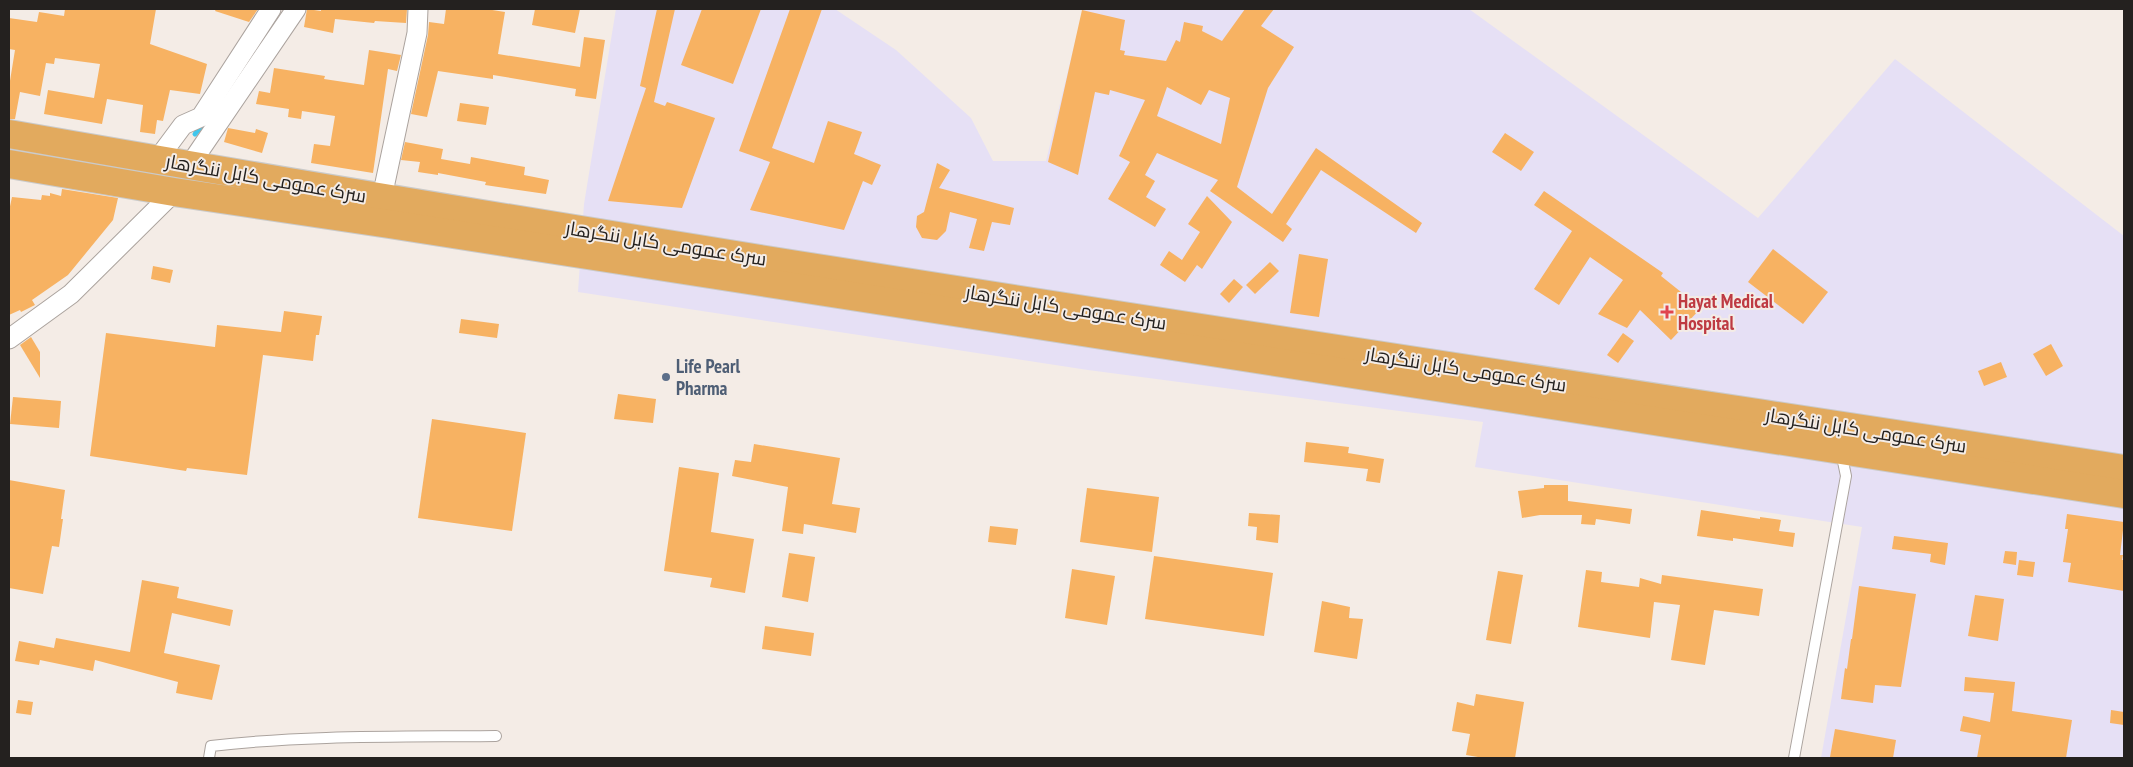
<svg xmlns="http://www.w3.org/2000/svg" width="2133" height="767" viewBox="0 0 2133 767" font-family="'PT Sans Narrow',Cairo,sans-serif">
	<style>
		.industrial { fill: #e6e0f5 }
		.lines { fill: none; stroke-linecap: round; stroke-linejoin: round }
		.stream { stroke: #3fc7ed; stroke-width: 5 }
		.building { fill: #f7b262; fill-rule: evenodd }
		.service-casing { stroke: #aba39e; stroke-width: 12 }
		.minor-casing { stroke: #aba39e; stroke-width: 21 }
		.trunk-casing { stroke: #cacac9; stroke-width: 30 }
		.service { stroke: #fff; stroke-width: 10 }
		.minor { stroke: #fff; stroke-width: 19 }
		.trunk { stroke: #e2aa5e; stroke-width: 28 }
		.health-dot { fill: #e0444e; stroke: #f4ece6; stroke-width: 2 }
		.service-dot { fill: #5c6f8a; stroke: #f4ece6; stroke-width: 2 }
		.labels { text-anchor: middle; stroke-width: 4; stroke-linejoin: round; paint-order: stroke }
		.street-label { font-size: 19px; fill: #24211f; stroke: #f4ece6 }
		.health-label { font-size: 19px; font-weight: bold; fill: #be3a42; stroke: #f4ece6; text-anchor: start }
		.service-label { font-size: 19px; font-weight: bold; fill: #4e5e75; stroke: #f4ece6; text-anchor: start }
	</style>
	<rect width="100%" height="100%" fill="#f4ece6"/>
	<path class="industrial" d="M616 9H835L896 50 971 118 993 161H1046L1083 9H1469L1758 218 1895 59 2124 236V758H1821L1862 527 1475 467 1483 422 1088 370 578 292 584 204Z"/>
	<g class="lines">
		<path class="stream" d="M195 134 204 123"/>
	</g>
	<g class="building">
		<path d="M65 9H156L150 44 207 64 200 94 170 90 163 121 157 120 155 134 140 132 143 105 107 99 102 124 44 114 48 90 94 98 100 64 55 58 54 64 46 63 40 96 20 92 15 119H9V87L15 50 9 49V18L37 22 39 12 64 16Z"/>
		<path d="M216 9H258L249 22 215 11Z"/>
		<path d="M307 9 321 11V9H407L406 23 375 21 374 23 335 19 333 33 304 27Z"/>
		<path d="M446 9H486L505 12 498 54 580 67 584 37 605 40 596 99 575 96 576 89 493 75V79L438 71 427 117 411 114 428 35 429 22 444 24Z"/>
		<path d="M535 9H580L575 33 532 25Z"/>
		<path d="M657 9H675L654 102 665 106 667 102 715 118 682 208 608 201 646 88 640 86Z"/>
		<path d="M702 9H761L733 84 681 65Z"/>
		<path d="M790 9H822L772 148 814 163 828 121 862 132 854 154 881 165 872 185 863 181 844 230 750 210 770 162 739 151Z"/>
		<path d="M1245 9H1274L1261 26 1294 47 1268 88 1237 187 1272 214 1316 148 1422 223 1416 233 1321 170 1286 224 1292 229 1283 242 1210 191 1218 180 1157 153 1145 175 1155 181 1146 197 1166 209 1155 227 1108 199 1130 162 1119 156 1145 100 1110 90 1109 95 1095 92 1078 175 1048 162 1082 10 1125 20 1120 50 1125 51 1124 55 1166 61 1176 40 1180 42 1184 22 1203 26 1202 31 1222 41ZM1167 87 1201 105 1209 90 1230 98 1221 144 1157 116Z"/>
		<path d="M369 50 401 55 397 71 388 69 373 173 311 163 314 144 330 146 335 116 302 111 301 119 288 117 289 109 256 104 259 91 270 93 274 68 325 76 324 79 364 85Z"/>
		<path d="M460 103 489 107 486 125 457 121Z"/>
		<path d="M228 128 255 133 256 129 268 133 262 153 224 142Z"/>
		<path d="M1505 133 1534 152 1521 171 1492 152Z"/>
		<path d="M405 142 443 149 441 159 470 164 471 157 525 167 524 175 549 180 546 194 485 185 486 182 438 173V175L418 172 420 162 401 160Z"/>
		<path d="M937 163 950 170 939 188 1014 208 1010 225 992 222 984 251 969 248 977 219 950 212 946 231 937 240 922 238 916 227 917 216 924 212Z"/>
		<path d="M62 189 118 198 113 220 68 275 32 300 35 305 21 312 20 310 9 315V211L12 197 41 200 42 195 50 196V193L61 196Z"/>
		<path d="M1544 191 1663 273 1661 276 1701 308 1671 340 1640 310 1627 328 1598 314 1623 280 1590 257 1559 305 1534 289 1572 231 1534 205Z"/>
		<path d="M1207 196 1232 222 1202 269 1197 265 1185 282 1160 265 1169 251 1182 260 1200 232 1188 224Z"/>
		<path d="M1773 249 1828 292 1803 324 1748 282Z"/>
		<path d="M1299 254 1328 259 1319 317 1290 313Z"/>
		<path d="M1270 262 1279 271 1255 294 1246 285Z"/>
		<path d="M153 266 173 270 170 283 151 279Z"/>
		<path d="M1234 279 1243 287 1229 303 1220 294Z"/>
		<path d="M284 311 322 316 319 335H316L313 361 263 355 247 475 187 468 186 471 90 456 106 333 215 347 217 325 281 332Z"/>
		<path d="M461 319 499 324 497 338 459 333Z"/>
		<path d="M1623 333 1634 341 1618 363 1607 355Z"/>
		<path d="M31 337 40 352V378L20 345Z"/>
		<path d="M2051 344 2063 366 2046 376 2033 354Z"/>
		<path d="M2001 362 2007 377 1984 386 1978 371Z"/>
		<path d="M618 394 656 399 653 423 614 419Z"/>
		<path d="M13 397 61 401 59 428 10 424Z"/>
		<path d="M432 419 526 433 512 531 418 518Z"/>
		<path d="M1306 442 1349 447 1348 453 1384 459 1380 483 1366 481 1368 469 1304 462Z"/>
		<path d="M754 444 840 458 832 504 860 508 856 533 804 524 803 534 782 531 788 487 732 476 735 460 751 462Z"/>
		<path d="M679 467 719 473 711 532 754 539 745 593 710 587 712 578 664 571Z"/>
		<path d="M9 480 65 490 61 519H63L59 547 52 546 43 594 9 588Z"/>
		<path d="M1544 485H1568V501L1632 509 1630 524 1596 519 1595 525 1581 524 1582 515H1540L1522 518 1518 491 1544 488Z"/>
		<path d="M1087 488 1159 497 1152 552 1080 542Z"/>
		<path d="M1701 510 1760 519V517L1781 520 1779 531 1795 533 1793 547 1733 538V541L1697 536Z"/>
		<path d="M1249 513 1280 515 1278 543 1256 540 1257 527 1248 526Z"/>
		<path d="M2067 514 2124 522 2120 555H2123L2122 560H2124V591L2068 582 2071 563 2063 562 2068 529H2065Z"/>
		<path d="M990 526 1018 529 1016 545 988 542Z"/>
		<path d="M1894 536 1948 543 1945 565 1930 562 1931 554 1892 549Z"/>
		<path d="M2005 551 2017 552 2016 565 2003 563Z"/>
		<path d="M789 553 815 557 808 602 782 597Z"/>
		<path d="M1154 556 1273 573 1264 636 1145 619Z"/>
		<path d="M2019 560 2035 562 2033 577 2017 575Z"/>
		<path d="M1072 569 1115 576 1107 625 1065 618Z"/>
		<path d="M1586 570 1602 572 1601 582 1639 587 1640 578 1661 584 1662 575 1763 589 1759 616 1714 610 1705 665 1671 660 1680 605 1654 602 1650 638 1578 627Z"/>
		<path d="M1498 571 1523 575 1511 644 1486 640Z"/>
		<path d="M142 580 179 587 177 598 233 610 230 626 172 613 164 653 220 665 212 700 176 693 178 682 95 660 93 671 40 660 39 665 15 661 19 641 54 648 56 638 130 652Z"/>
		<path d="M1859 586 1916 594 1901 687 1875 685 1873 703 1841 699 1845 668 1847 669 1851 639H1852Z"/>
		<path d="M1975 595 2004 599 1998 641 1968 636Z"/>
		<path d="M1322 601 1350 607 1349 618 1363 619 1357 659 1314 652Z"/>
		<path d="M765 626 814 633 811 656 762 649Z"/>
		<path d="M1965 677 2015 682 2012 711 2072 720 2066 758H1977L1981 735 1960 731 1963 716 1990 722 1994 693 1964 691Z"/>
		<path d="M1476 694 1524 702 1515 758H1484L1466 755 1470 734 1452 731 1457 702 1474 706Z"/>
		<path d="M18 700 33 702 31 715 16 713Z"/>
		<path d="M2111 710 2124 712V725L2110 723Z"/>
		<path d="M1835 729 1896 740 1893 758 1830 757Z"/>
	</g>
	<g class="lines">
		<defs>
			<g id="service">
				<path d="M209 758 211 746C305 735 401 737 496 736"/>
				<path d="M1794 758 1846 476 1841 452"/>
			</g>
			<g id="minor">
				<path d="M157 160 183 125 201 117 271 9"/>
				<path d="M189 166 296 9"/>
				<path d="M382 197 417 33 418 9"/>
				<path d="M9 339 71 294 174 192"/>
			</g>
			<g id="trunk">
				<path d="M9 134C712 257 1419 361 2124 469"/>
				<path d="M9 164 174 192 389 224 2124 494"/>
			</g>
		</defs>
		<use href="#service" class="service-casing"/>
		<use href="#minor" class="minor-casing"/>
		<use href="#trunk" class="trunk-casing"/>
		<use href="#service" class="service"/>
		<use href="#minor" class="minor"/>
		<use href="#trunk" class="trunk"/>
	</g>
	<path class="health-dot" d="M1664.5 304.5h5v5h5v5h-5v5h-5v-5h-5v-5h5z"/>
	<circle class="service-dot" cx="666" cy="377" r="5"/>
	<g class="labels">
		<g class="street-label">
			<text transform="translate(266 178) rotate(10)" y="7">سرک عمومی کابل ننگرهار</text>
			<text transform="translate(666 243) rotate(9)" y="7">سرک عمومی کابل ننگرهار</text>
			<text transform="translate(1066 307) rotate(9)" y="7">سرک عمومی کابل ننگرهار</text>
			<text transform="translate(1466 369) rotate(9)" y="7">سرک عمومی کابل ننگرهار</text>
			<text transform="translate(1866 430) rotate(9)" y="7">سرک عمومی کابل ننگرهار</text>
		</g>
		<g class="health-label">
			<text x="1678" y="308">Hayat Medical<tspan x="1678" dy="22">Hospital</tspan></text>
		</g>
		<g class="service-label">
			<text x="676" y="373">Life Pearl<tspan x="676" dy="22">Pharma</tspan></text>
		</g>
	</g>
	<rect width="2133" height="767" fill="none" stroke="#24211f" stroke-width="20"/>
</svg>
